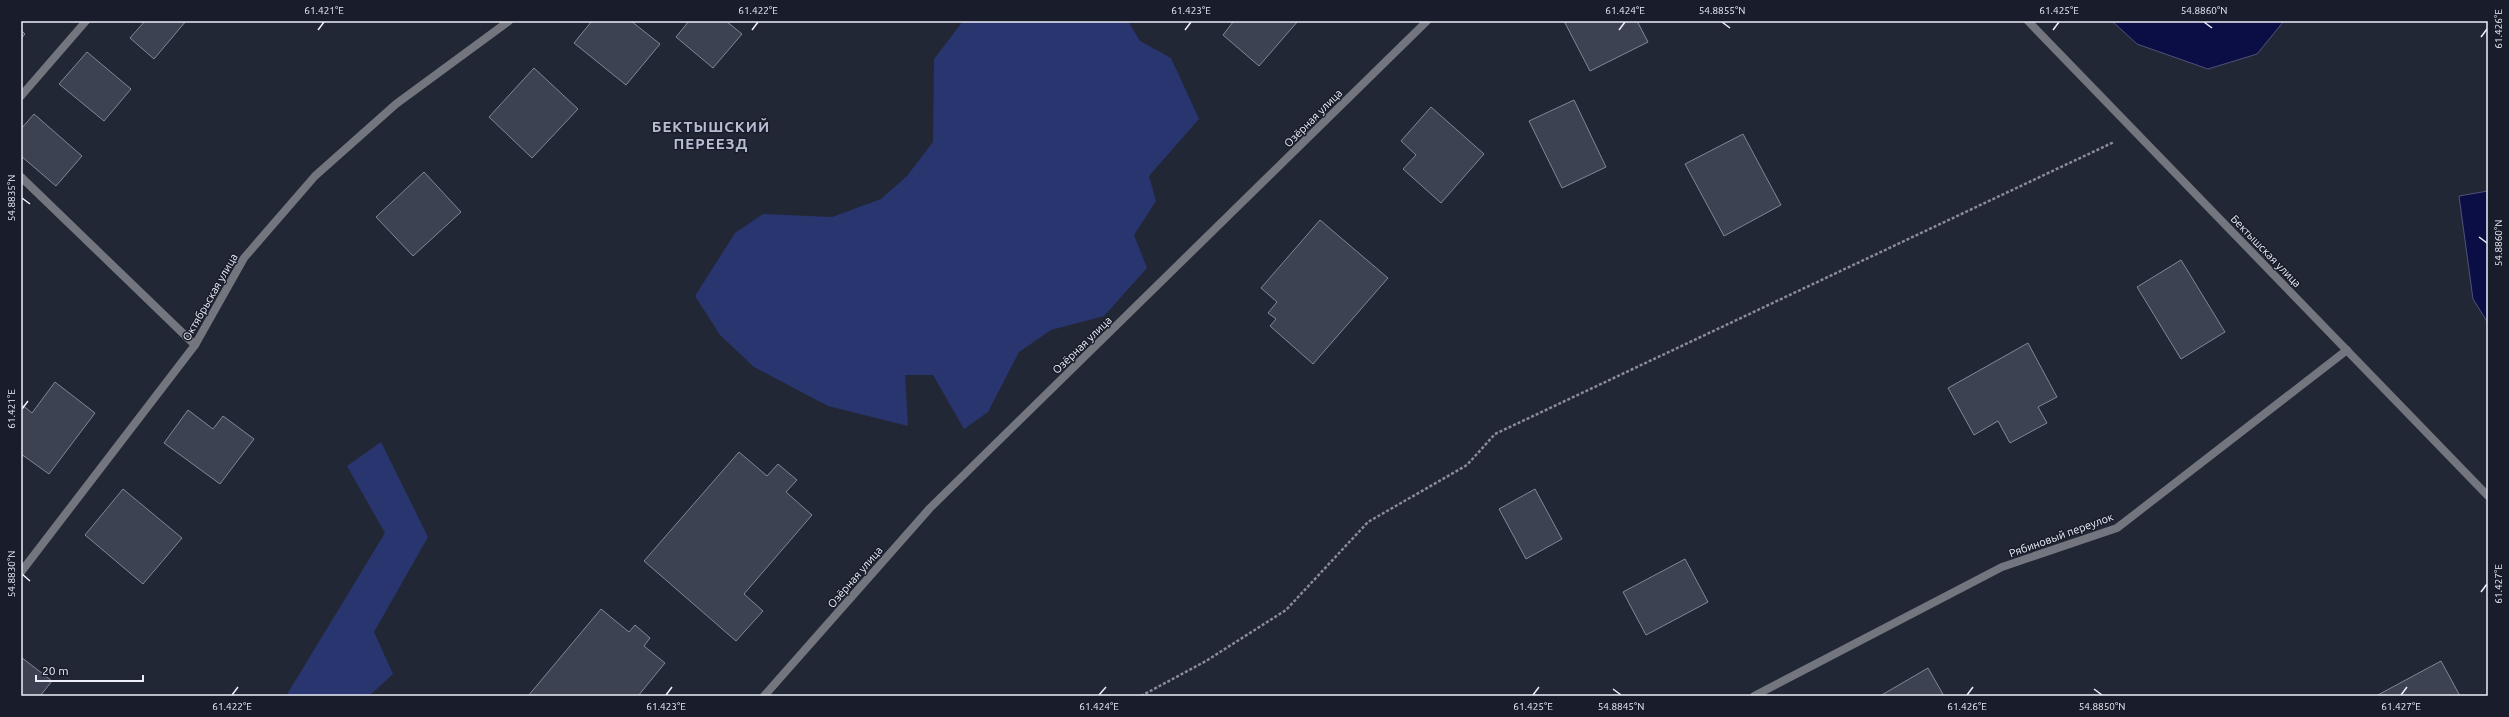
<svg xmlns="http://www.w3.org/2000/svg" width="2509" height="717" viewBox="0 0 2509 717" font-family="Ubuntu,sans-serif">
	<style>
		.green { fill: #29356e }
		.water { fill: #0b0e45; stroke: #4f527b }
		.building { fill: #3d4252; stroke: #818799 }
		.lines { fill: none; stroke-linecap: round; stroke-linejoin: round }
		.path { stroke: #898d99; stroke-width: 2.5; stroke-dasharray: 3 2; stroke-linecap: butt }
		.street { stroke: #73767e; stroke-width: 8 }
		.ticks { fill: none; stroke: #edf0fa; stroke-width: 1.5 }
		.labels { text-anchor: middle; stroke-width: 3; stroke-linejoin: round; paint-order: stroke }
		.street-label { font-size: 11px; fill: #edf0fa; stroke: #191d2b }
		.district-label { font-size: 15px; font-weight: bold; letter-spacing: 1px; fill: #b7bdd1; stroke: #191d2b }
		.neatline { fill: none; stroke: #edf0fa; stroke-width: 1.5 }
		.ticks-label { font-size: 10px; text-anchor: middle; fill: #edf0fa }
	</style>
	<rect width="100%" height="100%" fill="#222735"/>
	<g class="green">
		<path d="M963 21H1128L1140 41 1171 58 1199 119 1149 176 1156 201 1134 235 1147 268 1104 316 1051 330 1019 352 988 412 964 429 933 375H905L908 426 828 406 754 367 720 335 695 296 735 233 763 214 832 217 881 199 907 176 933 142 934 59Z"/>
		<path d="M381 442 428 537 374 632 393 674 369 696H286L385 533 347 466Z"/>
	</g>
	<g class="water">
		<path d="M2112 21H2284L2257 54 2208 69 2137 44Z"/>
		<path d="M2488 191V323L2473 299 2459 196Z"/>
	</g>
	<g class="building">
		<path d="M145 21H186L154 59 130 38Z"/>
		<path d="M592 21H631L660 44 626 85 574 43Z"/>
		<path d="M689 21H726L742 34 713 68 676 37Z"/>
		<path d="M1232 21H1298L1259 66 1223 35 1233 22Z"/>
		<path d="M1564 21H1637L1648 42 1590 71Z"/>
		<path d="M21 30 25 34 21 39Z"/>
		<path d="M87 52 131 89 104 121 59 84Z"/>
		<path d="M534 68 578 109 532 158 489 117Z"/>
		<path d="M1574 100 1606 167 1562 188 1529 121Z"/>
		<path d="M1431 107 1484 154 1441 203 1403 169 1416 155 1401 141Z"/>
		<path d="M34 114 82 156 56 186 21 156V129Z"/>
		<path d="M1743 134 1781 205 1724 236 1685 164Z"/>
		<path d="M424 172 461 212 413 256 376 217Z"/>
		<path d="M1320 220 1388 278 1313 364 1270 326 1276 319 1268 313 1277 302 1261 288Z"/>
		<path d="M2181 260 2225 332 2181 359 2137 287Z"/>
		<path d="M2028 343 2057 397 2038 407 2047 423 2010 443 1998 421 1974 435 1948 388Z"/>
		<path d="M55 382 95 413 49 474 21 454V404L32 413Z"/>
		<path d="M188 410 213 429 223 416 254 439 220 484 164 443Z"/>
		<path d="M739 452 767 476 778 464 797 480 786 492 812 515 744 594 763 611 736 641 644 561Z"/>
		<path d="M123 489 182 538 143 584 85 535Z"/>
		<path d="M1535 489 1562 539 1526 559 1499 509Z"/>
		<path d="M1685 559 1708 602 1646 635 1623 592Z"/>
		<path d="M601 609 629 632 635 625 650 638 644 646 665 663 638 696H528Z"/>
		<path d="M21 657 52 681 40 696H21Z"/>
		<path d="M2441 661 2460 696H2376Z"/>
		<path d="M1928 668 1944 696H1880Z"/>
	</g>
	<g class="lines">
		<path class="path" d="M1141 696 1206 661 1286 610 1368 522 1467 465 1495 434 2114 142"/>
		<g class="street">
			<path d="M2028 21 2488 496"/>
			<path d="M21 96 86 21"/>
			<path d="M21 177 195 345"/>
			<path d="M21 572 195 345 244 258 315 176 396 104 509 21"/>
			<path d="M764 696 930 508 1427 21"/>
			<path d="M1754 696 2002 567 2117 528 2347 350"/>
		</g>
	</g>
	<path class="ticks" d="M1722 22 1730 28M2204 22 2212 28M318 30 324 22M752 30 758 22M1185 30 1191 22M1619 30 1625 22M2053 30 2059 22M2481 37 2487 29M22 198 30 204M2479 237 2487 243M22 409 28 401M22 574 30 581M2481 592 2487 584M1613 689 1621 695M2094 689 2102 695M232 695 238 687M666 695 672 687M1099 695 1106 687M1533 695 1539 687M1967 695 1973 687M2401 695 2407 687"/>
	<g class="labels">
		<g class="street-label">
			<text transform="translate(1313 118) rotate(-45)" y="4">Озёрная улица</text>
			<text transform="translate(2266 251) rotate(46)" y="4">Бектышская улица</text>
			<text transform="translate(210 297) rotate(-60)" y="4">Октябрьская улица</text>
			<text transform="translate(1082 345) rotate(-44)" y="4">Озёрная улица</text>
			<text transform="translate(2061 535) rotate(-20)" y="4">Рябиновый переулок</text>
			<text transform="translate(855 577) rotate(-49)" y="4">Озёрная улица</text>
		</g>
		<g class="district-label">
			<text x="711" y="132">БЕКТЫШСКИЙ<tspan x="711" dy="17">ПЕРЕЕЗД</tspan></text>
		</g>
	</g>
	<rect width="2509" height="717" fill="none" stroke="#191d2b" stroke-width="44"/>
	<path d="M36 675v6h107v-6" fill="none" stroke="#edf0fa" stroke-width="2"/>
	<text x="42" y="675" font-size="12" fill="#edf0fa" stroke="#191d2b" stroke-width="3" paint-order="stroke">20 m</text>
	<rect x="22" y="22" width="2465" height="673" class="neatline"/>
	<g class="ticks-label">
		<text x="324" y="14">61.421°E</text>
		<text x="758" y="14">61.422°E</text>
		<text x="1191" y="14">61.423°E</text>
		<text x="1625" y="14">61.424°E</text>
		<text x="1722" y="14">54.8855°N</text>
		<text x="2059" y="14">61.425°E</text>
		<text x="2204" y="14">54.8860°N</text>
		<text transform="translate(2498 29) rotate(-90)" y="4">61.426°E</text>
		<text transform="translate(11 198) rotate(-90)" y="4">54.8835°N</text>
		<text transform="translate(2498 243) rotate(-90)" y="4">54.8860°N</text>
		<text transform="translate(11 409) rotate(-90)" y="4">61.421°E</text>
		<text transform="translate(11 574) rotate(-90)" y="4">54.8830°N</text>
		<text transform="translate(2498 584) rotate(-90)" y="4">61.427°E</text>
		<text x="232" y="710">61.422°E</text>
		<text x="666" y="710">61.423°E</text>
		<text x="1099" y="710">61.424°E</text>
		<text x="1533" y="710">61.425°E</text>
		<text x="1621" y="710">54.8845°N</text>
		<text x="1967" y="710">61.426°E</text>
		<text x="2102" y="710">54.8850°N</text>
		<text x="2401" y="710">61.427°E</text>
	</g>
</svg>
